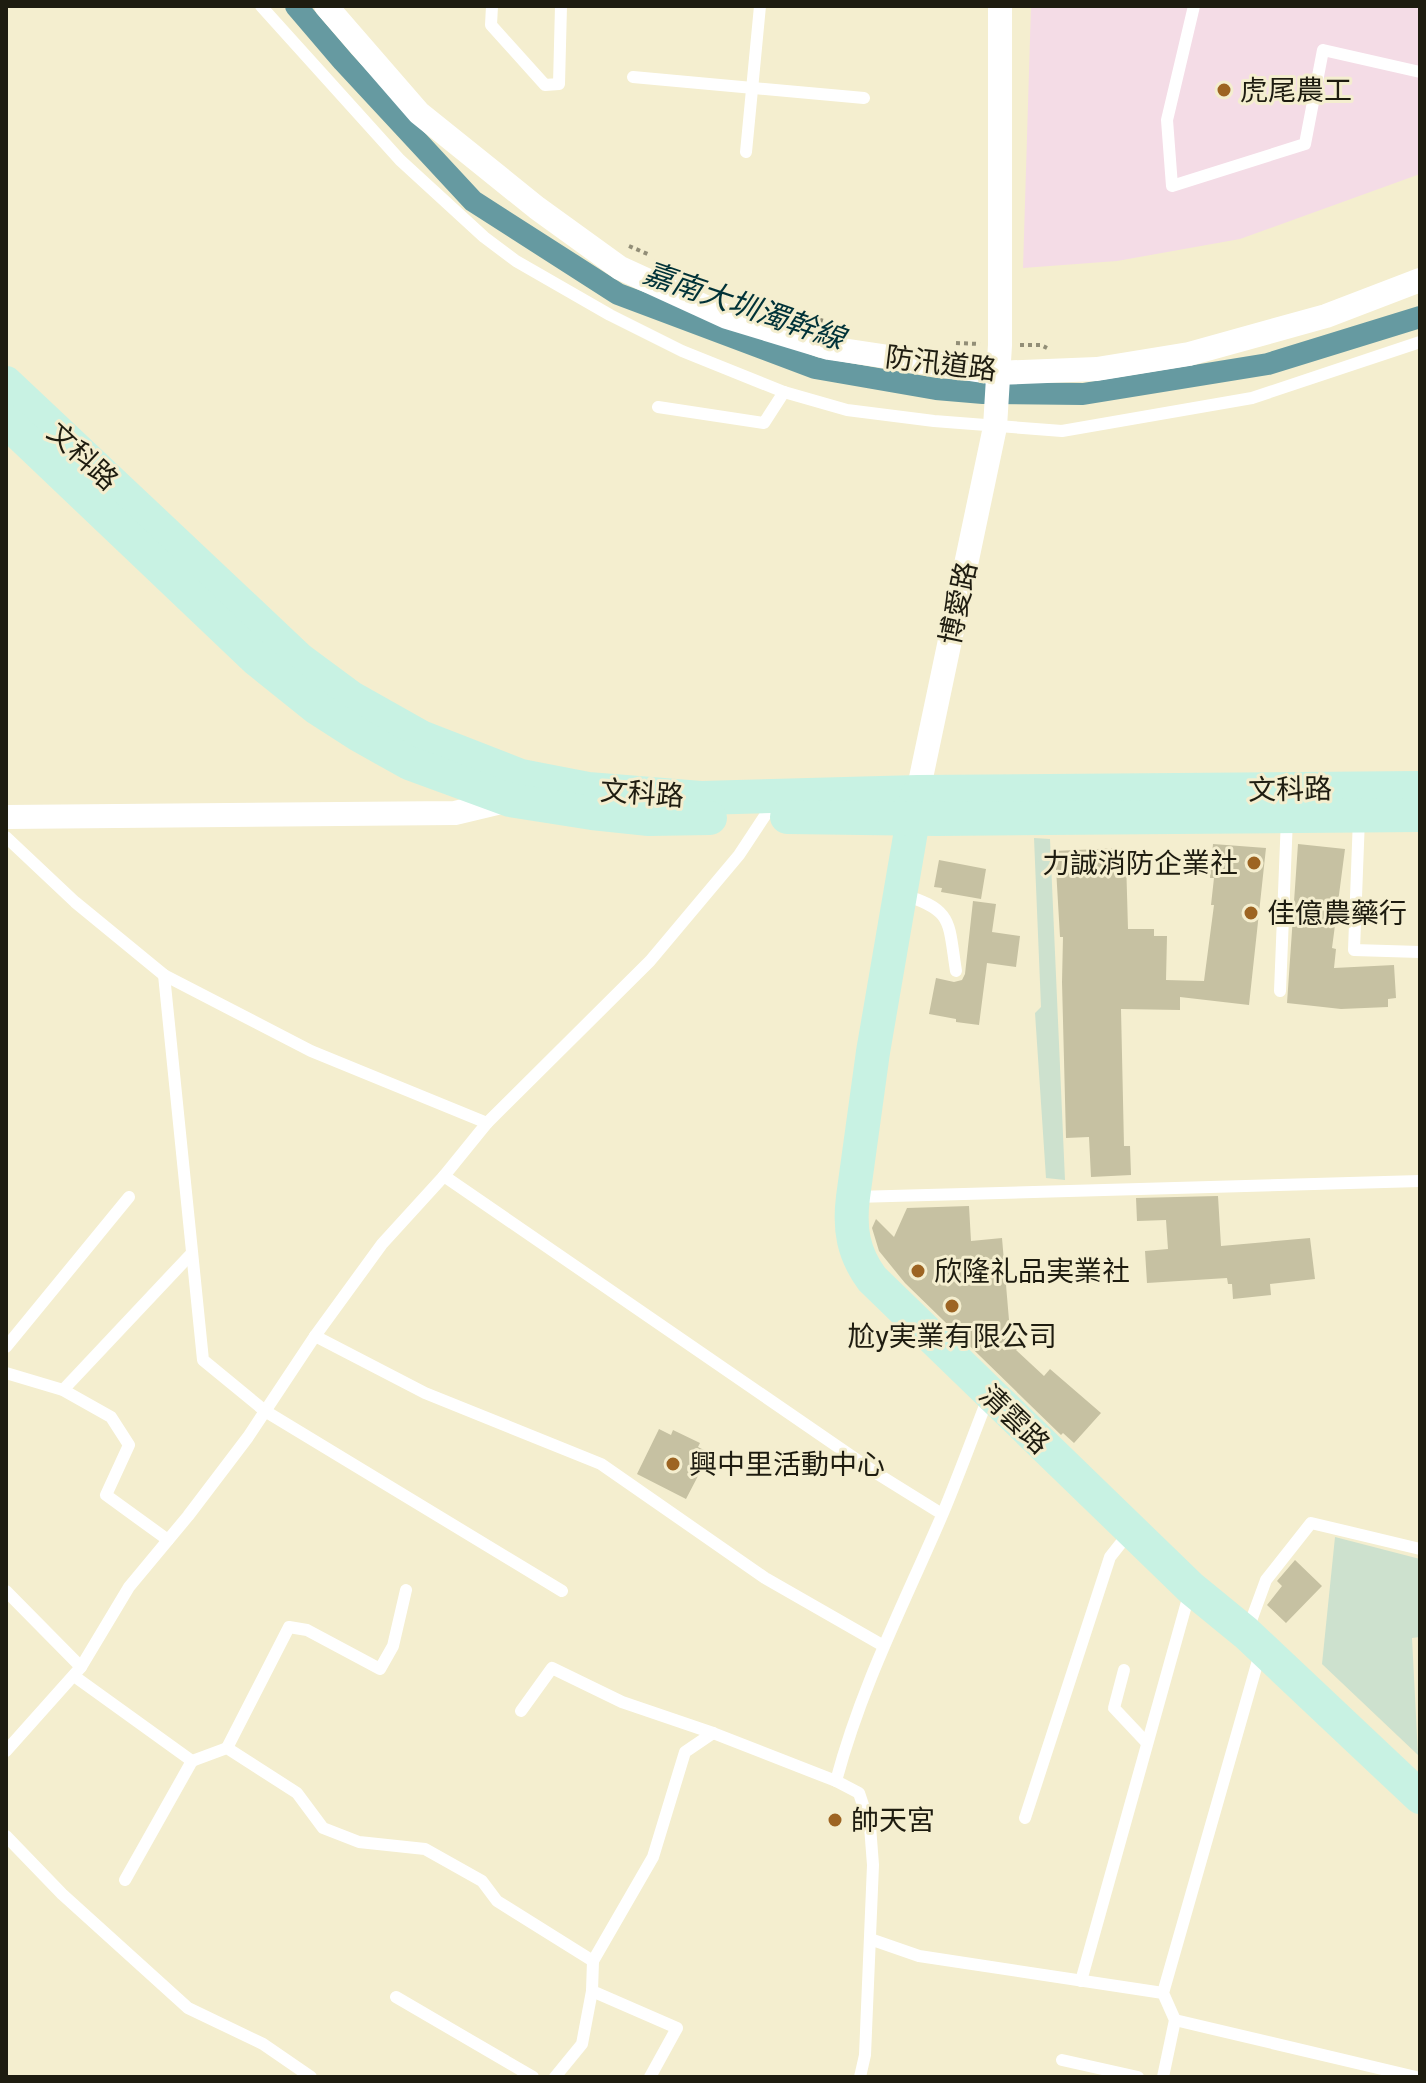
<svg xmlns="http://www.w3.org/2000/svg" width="1426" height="2083" viewBox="0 0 1426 2083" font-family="Roboto,'Noto Sans TC',sans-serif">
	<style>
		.education { fill: #f4dce6 }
		.green { fill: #cde1ce }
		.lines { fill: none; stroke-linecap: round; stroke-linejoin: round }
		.canal { stroke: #669aa1; stroke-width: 22 }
		.building { fill: #c6c1a2 }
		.path { stroke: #928e77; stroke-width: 4; stroke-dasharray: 4 4; stroke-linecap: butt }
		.lane { stroke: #fff; stroke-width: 12 }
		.street { stroke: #fff; stroke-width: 24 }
		.secondary { stroke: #c8f2e3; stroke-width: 34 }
		.poi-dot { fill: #9d6422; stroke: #f4eecf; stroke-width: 3 }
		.labels { text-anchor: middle; stroke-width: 6; stroke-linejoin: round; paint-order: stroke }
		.poi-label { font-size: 28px; fill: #1e1c10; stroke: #f4eecf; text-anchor: start }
		.street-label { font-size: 28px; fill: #1e1c10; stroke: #f4eecf }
		.water-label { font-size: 30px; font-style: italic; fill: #003238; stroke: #f4eecf }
	</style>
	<rect width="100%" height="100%" fill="#f4eecf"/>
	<path class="education" d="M1031 6H1420V174L1240 239 1117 261 1023 268Z"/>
	<g class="green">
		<path d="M1034 838 1050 839 1065 1180 1046 1178 1035 1013 1041 1007Z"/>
		<path d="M1335 1537 1420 1559V1637L1412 1638 1418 1755 1322 1664Z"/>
	</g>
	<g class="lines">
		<path class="canal" d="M296 6 343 61 473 201 618 294 815 368 936 389 983 393 1083 394 1268 364 1420 317"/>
	</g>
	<g class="building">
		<path d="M1213 844 1266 848 1249 1005 1180 997V1010L1121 1009 1124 1146H1130L1131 1175 1091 1177 1089 1137 1066 1138 1062 982 1063 937H1060L1055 851 1119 848 1120 859H1126L1128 929H1154V936H1167L1166 980 1204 981 1214 905H1211L1214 878H1210Z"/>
		<path d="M1298 844 1345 849 1332 948 1336 949 1334 968 1394 965 1396 998 1388 999V1007L1341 1009 1287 1003Z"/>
		<path d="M939 860 986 869 981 899 941 892 942 888 934 887Z"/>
		<path d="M973 901 996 904 992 932 1020 936 1016 967 987 963 979 1025 956 1022V1019L929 1014 936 978 954 982 962 980 965 974Z"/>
		<path d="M1218 1196 1221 1246 1310 1238 1315 1279 1270 1284 1271 1295 1233 1299 1232 1284H1228L1227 1278 1147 1283 1145 1251 1168 1249 1166 1220 1137 1221 1136 1198Z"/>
		<path d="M969 1206 971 1241 1002 1238 1009 1320 1025 1340 1016 1350 1044 1376 1050 1369 1101 1413 1074 1443 1063 1433 1061 1435 905 1283 879 1251 872 1228 876 1219 894 1237 907 1208Z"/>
		<path d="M659 1429 671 1435 673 1430 700 1443 698 1447 710 1453 686 1499 637 1474Z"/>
		<path d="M1295 1560 1322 1586 1286 1623 1267 1605 1282 1586 1277 1581Z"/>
	</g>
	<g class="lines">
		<g class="path">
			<path d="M629 246 650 255"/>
			<path d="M796 313 841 326"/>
			<path d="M956 343 980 344"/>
			<path d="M1020 345H1041L1047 348"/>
		</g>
		<g class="lane">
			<path d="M261 6 400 160 484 237 516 261 610 315 682 351 784 392 847 410 934 421 1062 431 1252 398 1420 342"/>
			<path d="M492 6 491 25 545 85 559 84 561 6"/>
			<path d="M1194 6 1167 120 1172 186 1305 144 1323 50 1420 72"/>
			<path d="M633 77 864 98"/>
			<path d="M746 152 760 6"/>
			<path d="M658 407 764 423 784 392"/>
			<path d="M1359 818 1354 950 1420 952"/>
			<path d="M6 837 75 902 164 975 311 1051 487 1123"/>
			<path d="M901 894C954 910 948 921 956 971"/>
			<path d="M164 975 203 1360 265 1411 562 1591"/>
			<path d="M1280 991 1287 818"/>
			<path d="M444 1176 876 1473 942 1514"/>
			<path d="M855 1197 1420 1181"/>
			<path d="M315 1336 425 1393 601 1464 765 1578 882 1645"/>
			<path d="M6 1347 129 1197"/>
			<path d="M6 1373 63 1390 111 1417 129 1445 106 1495 168 1540"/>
			<path d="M63 1390 192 1253"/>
			<path d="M6 1591 81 1667"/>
			<path d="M1248 1629 1266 1580 1311 1523 1420 1549"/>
			<path d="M1124 1670 1114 1708 1146 1742"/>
			<path d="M74 1676 192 1761 227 1748 297 1793 323 1828 359 1842 425 1849 482 1881 497 1901 593 1961 653 1857 685 1752 713 1733"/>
			<path d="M521 1711 552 1668 622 1702 713 1733 836 1781"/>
			<path d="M227 1748 289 1627 307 1630 380 1669 393 1646 406 1590"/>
			<path d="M6 1751 81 1667 129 1587 188 1516 248 1437 315 1336 382 1244 444 1176 487 1123 650 961 739 855 774 802"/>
			<path d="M1025 1818 1110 1557 1129 1533"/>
			<path d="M6 1836 62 1894 188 2008 263 2044 311 2077"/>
			<path d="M125 1880 192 1761"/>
			<path d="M870 1939 919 1956 1163 1993"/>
			<path d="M593 1961 592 1991 677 2028 650 2077"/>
			<path d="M1081 1981 1190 1591"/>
			<path d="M396 1997 533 2077"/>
			<path d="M1175 2020 1416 2077"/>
			<path d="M1062 2060 1138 2077"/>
			<path d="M555 2077 582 2044 592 1991"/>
			<path d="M860 2077 865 2055 873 1865 870 1826 859 1793 836 1781C862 1684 904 1604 943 1513 959 1475 973 1436 988 1398"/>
			<path d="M1163 2077 1175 2020 1163 1993 1261 1650"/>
		</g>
		<g class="street">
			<path d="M326 6 419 113 537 208 620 268 727 317 829 348 996 373 1097 369 1189 354 1326 316 1420 280"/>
			<path d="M918 792 995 427 1000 345V6"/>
			<path d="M6 817 455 813 510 800"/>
		</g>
		<g class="secondary">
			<path d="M6 383 300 660 350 697 421 737 521 776 588 789 701 798 918 792 1420 788"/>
			<path d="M6 421 256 659 317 708 359 735 409 763 510 800 592 813 649 819 710 818"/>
			<path d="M917 796 873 1052 853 1197C849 1229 853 1253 872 1279L1191 1588 1246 1633 1420 1797"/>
			<path d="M787 817 937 819 1420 815"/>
		</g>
	</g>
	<g class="poi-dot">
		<circle cx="1224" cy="90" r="8"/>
		<circle cx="1254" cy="863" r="8"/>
		<circle cx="1251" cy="913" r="8"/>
		<circle cx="918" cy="1271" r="8"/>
		<circle cx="952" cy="1306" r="8"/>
		<circle cx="673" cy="1464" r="8"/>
		<circle cx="835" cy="1820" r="8"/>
	</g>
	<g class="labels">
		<g class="poi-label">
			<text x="1240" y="100">虎尾農工</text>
			<text x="1238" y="873" text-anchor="end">力誠消防企業社</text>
			<text x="1267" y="923">佳億農藥行</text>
			<text x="934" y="1281">欣隆礼品実業社</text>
			<text x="952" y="1346" text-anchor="middle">尬y実業有限公司</text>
			<text x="689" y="1474">興中里活動中心</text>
			<text x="851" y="1830">帥天宮</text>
		</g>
		<g class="street-label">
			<text transform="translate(941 363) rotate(7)" y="10">防汛道路</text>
			<text transform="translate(83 456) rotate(43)" y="10">文科路</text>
			<text transform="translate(958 603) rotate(-78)" y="10">博愛路</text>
			<text transform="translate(1290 789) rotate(-1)" y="10">文科路</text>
			<text transform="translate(642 793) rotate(4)" y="10">文科路</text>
			<text transform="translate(1015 1419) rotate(44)" y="10">清雲路</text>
		</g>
		<g class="water-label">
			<text transform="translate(744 306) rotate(19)" y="10">嘉南大圳濁幹線</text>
		</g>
	</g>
	<rect width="1426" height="2083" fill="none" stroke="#1e1c10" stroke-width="16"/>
</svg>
